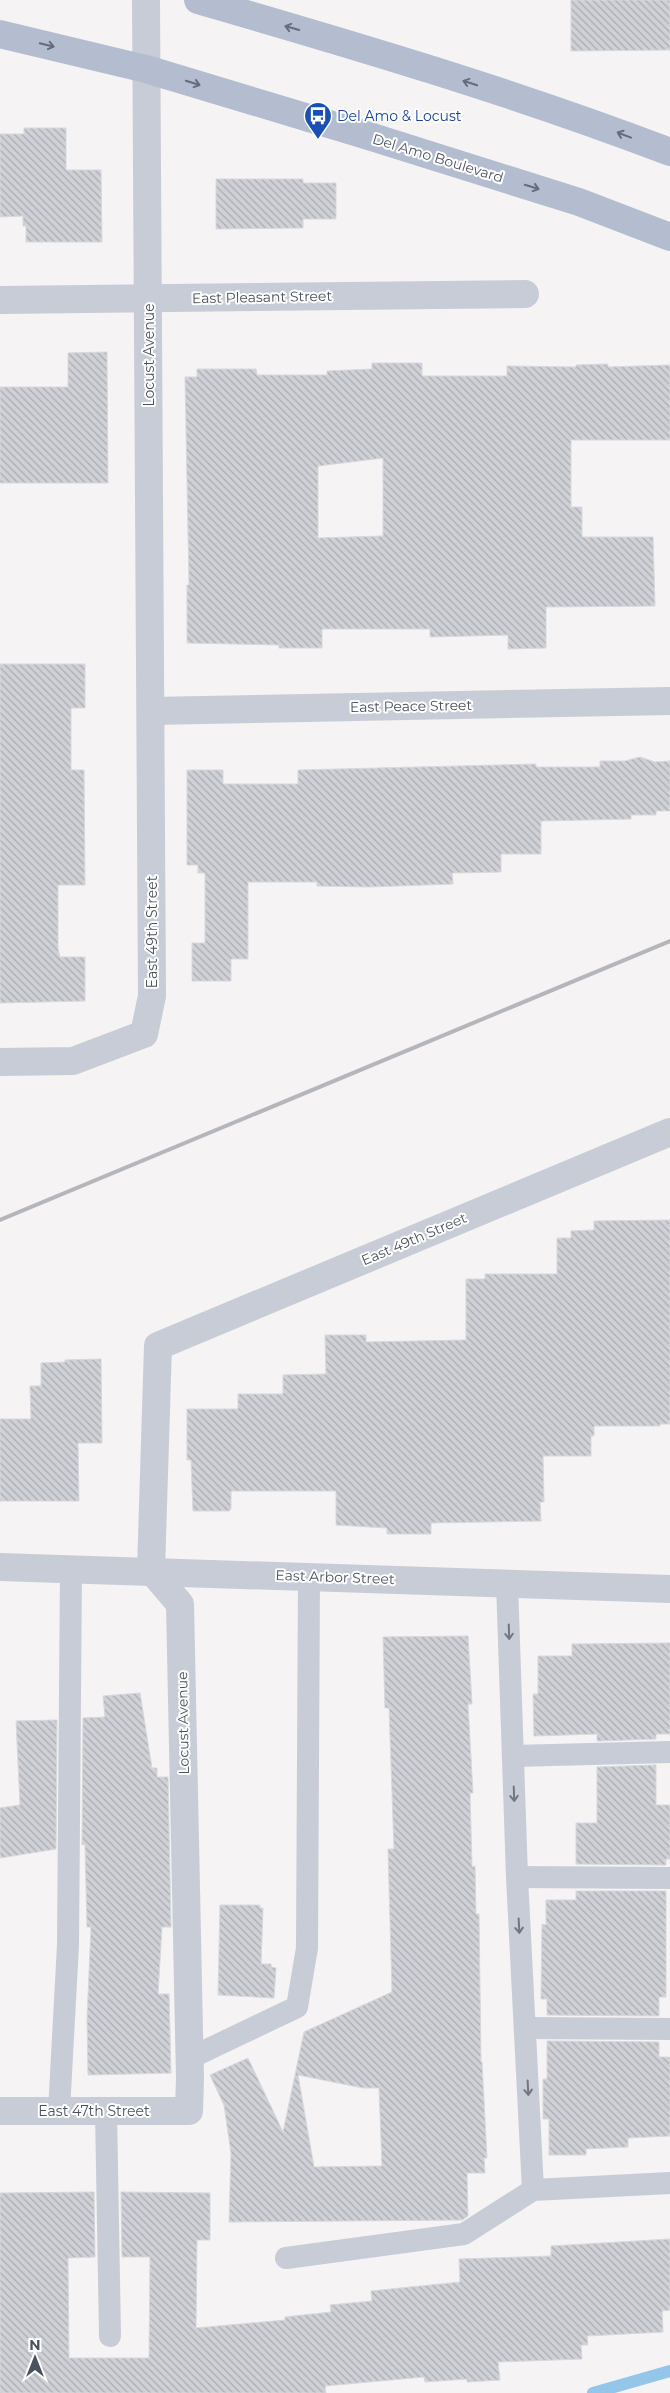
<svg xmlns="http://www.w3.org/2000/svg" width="670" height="2393" viewBox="0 0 670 2393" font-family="Montserrat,sans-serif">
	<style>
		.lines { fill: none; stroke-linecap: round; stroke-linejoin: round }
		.stream { stroke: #94c6e9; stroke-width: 12 }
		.building { fill: url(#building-back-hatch); stroke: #d7d8dd; fill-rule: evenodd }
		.service { stroke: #c7ccd6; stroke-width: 22 }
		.minor { stroke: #c7ccd6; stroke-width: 28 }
		.primary { stroke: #b4bccf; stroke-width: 28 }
		.rail { stroke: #b5b6bc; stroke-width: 4 }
		.oneway { stroke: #656c7b }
		.oneway2 { stroke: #707783 }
		.labels { text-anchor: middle; stroke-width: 4; stroke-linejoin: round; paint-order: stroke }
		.transit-label { font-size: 14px; fill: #164399; stroke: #fff; text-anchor: start }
		.street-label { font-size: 14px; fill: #4b525f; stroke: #fff }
	</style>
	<defs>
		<pattern id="building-back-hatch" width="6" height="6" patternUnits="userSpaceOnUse" patternTransform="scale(1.25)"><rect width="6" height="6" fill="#d0d1d6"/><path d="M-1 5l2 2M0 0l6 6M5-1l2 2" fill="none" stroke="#abacb1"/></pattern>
	</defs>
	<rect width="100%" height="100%" fill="#f5f3f3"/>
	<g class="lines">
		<path class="stream" d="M593 2393 670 2371"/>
	</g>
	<g class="building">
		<path d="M571 0H670V50L571 51Z"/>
		<path d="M24 128H66V170H101L102 242H26V226H23V216L0 217V134H24Z"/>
		<path d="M216 179H303V183H336V219H303V228L216 229Z"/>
		<path d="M107 352 108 483H0V387H68V353Z"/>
		<path d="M372 363H422V376H507V366L576 367V365L608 364V367L670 365V440H571V507H582V537H653L655 606 546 607V648L508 649V635L430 637V629H322V648H279V645L187 643V585H189L185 377H197V369H256L257 375H327V371L372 369ZM383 458V536L318 538V466Z"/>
		<path d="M0 664H85V708H71V770H84L85 885H58V949L60 957H85V1001L0 1003Z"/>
		<path d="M640 757 655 762 670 761V811H656V815H631V819L541 821V854H501V872L452 873 453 884 369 887 317 886V882H248V959H231V981H192V943H205V873H198V865H187V770H223V784H298V770L536 764V767H600V761H625Z"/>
		<path d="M670 1220V1424H660V1426H594V1436H591V1456H543L544 1502H540L541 1521 431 1523V1534H387V1528L336 1525V1491H231V1509L229 1511H193L191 1460H187V1409H238V1394H283V1375L326 1374 325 1335H366V1342L466 1340V1279H485V1274H557V1238H571V1231L594 1230V1221Z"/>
		<path d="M101 1359 102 1443H78L79 1501H0V1419H31L30 1386H41V1363L65 1362V1360Z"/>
		<path d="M468 1636 472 1704H468L473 1793H470L472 1867 475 1866 476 1914H479L481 2062H482L487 2158H484L485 2173H467L468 2216 462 2220 229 2222 231 2153 224 2105 210 2075 248 2058 283 2132 304 2032 392 1992 388 1849H394L389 1708H385L383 1637ZM298 2075 363 2088H379L382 2166 314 2167Z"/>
		<path d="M670 1643V1734H656V1739L597 1741V1734L534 1736 533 1694H538V1656H572V1644Z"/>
		<path d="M140 1693 152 1768H157V1777H168L171 1927H162L158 1994H169L171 2073 88 2075 87 2019 91 1927H87L85 1844 82 1845 83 1718 105 1717 103 1696Z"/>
		<path d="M57 1720 56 1849 0 1858V1808L20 1805 16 1721Z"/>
		<path d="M656 1765V1805H670V1859H666V1865L576 1864V1823H597V1767Z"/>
		<path d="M576 1891H666V1997H659V2016L547 2015V1999H541L542 1924 546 1925V1900H576Z"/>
		<path d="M220 1905H260V1908H263L261 1964H271V1967L276 1968 274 1998 218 1995Z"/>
		<path d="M547 2041 659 2042V2057H670V2136L628 2138V2147L586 2149V2155H549V2119H543V2079H547Z"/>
		<path d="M94 2192 95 2257 68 2258 69 2358H149L150 2257H122L121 2192 210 2193V2240H197L196 2328 285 2320V2317L331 2312 330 2305 372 2301 371 2291 460 2282 459 2259 551 2256V2246L670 2239V2310L662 2311 663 2332 587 2336 588 2345H581L582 2359 498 2362 500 2380 467 2382V2379L425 2382 424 2377 325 2386 326 2393H0V2193Z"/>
	</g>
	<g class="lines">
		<g class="service">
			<path d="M507 1583 517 1877 533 2190"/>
			<path d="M513 1756 670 1752"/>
			<path d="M517 1877 670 1878"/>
			<path d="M525 2028 670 2029"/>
			<path d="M190 2058 297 2007 307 1948 309 1576"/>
			<path d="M59 2111 68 1945 71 1568"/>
			<path d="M106 2111 110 2336"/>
			<path d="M286 2258 464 2234 533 2190 670 2183"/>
		</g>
		<g class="minor">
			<path d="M0 300 525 294"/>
			<path d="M151 711 670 701"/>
			<path d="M0 1062 73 1061 144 1034 152 996 146 0"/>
			<path d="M0 1567 670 1589"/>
			<path d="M0 2111H189L190 2078 180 1604 151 1570 158 1346 670 1132"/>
		</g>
		<g class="primary">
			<path d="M198 0C357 46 516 93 670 152"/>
			<path d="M0 34 146 69 372 137 579 202 670 237"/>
		</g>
		<path class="rail" d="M0 1220 670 941"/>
	</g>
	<defs><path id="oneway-shaft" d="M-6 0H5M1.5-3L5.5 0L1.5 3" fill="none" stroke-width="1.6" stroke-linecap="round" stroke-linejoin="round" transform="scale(1.25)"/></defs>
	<g class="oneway">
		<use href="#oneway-shaft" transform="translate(292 28) rotate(-164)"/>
		<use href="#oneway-shaft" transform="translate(47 45) rotate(14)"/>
		<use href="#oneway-shaft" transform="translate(193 83) rotate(17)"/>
		<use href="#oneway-shaft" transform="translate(470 83) rotate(-162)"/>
		<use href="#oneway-shaft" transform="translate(624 135) rotate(-159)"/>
		<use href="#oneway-shaft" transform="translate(532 187) rotate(17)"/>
	</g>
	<g class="oneway2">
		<use href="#oneway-shaft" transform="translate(509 1632) rotate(88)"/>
		<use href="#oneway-shaft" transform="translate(514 1794) rotate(88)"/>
		<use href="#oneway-shaft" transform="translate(519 1926) rotate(87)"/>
		<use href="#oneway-shaft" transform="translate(528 2088) rotate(87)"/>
	</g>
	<defs>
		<symbol id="bus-pin" viewBox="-11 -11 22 30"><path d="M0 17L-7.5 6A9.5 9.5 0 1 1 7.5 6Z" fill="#1a4fb4" stroke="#fff"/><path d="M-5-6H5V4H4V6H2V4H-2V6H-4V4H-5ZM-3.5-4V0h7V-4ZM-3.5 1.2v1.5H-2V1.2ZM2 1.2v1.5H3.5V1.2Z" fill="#fff"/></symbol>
	</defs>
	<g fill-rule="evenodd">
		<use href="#bus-pin" x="302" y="100" width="32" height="43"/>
	</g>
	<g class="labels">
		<g class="transit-label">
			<text x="337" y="121">Del Amo &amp; Locust</text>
		</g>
		<g class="street-label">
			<text transform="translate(438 158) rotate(17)" y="5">Del Amo Boulevard</text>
			<text transform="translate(262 297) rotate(-1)" y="5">East Pleasant Street</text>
			<text transform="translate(149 355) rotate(-90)" y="5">Locust Avenue</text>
			<text transform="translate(411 706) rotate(-1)" y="5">East Peace Street</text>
			<text transform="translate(152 932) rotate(-90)" y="5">East 49th Street</text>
			<text transform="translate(414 1239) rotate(-23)" y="5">East 49th Street</text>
			<text transform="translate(335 1577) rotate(2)" y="5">East Arbor Street</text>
			<text transform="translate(183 1723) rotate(-91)" y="5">Locust Avenue</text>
			<text x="94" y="2116">East 47th Street</text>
		</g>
	</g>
	<g transform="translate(35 2358)" stroke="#ffffff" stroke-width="4" paint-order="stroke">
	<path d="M0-4L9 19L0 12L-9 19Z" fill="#4b525f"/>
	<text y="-8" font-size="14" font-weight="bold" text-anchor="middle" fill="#4b525f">N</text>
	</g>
</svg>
